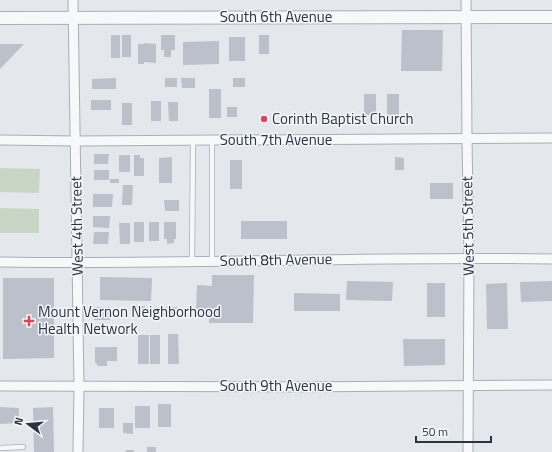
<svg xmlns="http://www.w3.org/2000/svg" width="552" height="452" viewBox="0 0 552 452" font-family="'Titillium Web',sans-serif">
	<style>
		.green { fill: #c9d6c5 }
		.building { fill: #bbc0ca }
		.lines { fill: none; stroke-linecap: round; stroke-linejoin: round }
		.service-casing { stroke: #a9aeb7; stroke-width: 6 }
		.minor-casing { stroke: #a9aeb7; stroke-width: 11 }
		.tertiary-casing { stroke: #a9aeb7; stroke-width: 14 }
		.service { stroke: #f7f8fa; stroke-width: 4.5 }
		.minor { stroke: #f7f8fa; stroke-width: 9 }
		.tertiary { stroke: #f7f8fa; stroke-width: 12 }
		.poi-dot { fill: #d1495b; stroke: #f4f6f9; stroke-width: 1.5 }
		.labels { text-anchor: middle; stroke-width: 3; stroke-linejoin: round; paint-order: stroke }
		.street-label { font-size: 15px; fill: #2b3445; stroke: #f4f6f9 }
		.poi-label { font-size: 15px; fill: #2b3445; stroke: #f4f6f9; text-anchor: start }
	</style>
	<rect width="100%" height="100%" fill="#e4e7ec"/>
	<g class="green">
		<path d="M0 168 40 169 39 193 0 192Z"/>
		<path d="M0 208 39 209V233H0Z"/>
	</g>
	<g class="building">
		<path d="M402 30H443L442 71H401Z"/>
		<rect x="111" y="35" width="9" height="23"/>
		<rect x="122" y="35" width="9" height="22"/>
		<path d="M161 35H175V50H171V57H164V50H161Z"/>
		<rect x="259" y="35" width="10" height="19"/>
		<rect x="229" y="37" width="16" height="24"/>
		<path d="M219 41V64L183 65V42Z"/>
		<path d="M144 43 156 44V63L144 62V64H138V44H144Z"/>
		<path d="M0 44H24L0 69Z"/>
		<path d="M116 78V89H92V79Z"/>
		<rect x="165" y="78" width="12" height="9"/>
		<path d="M181 78H195V88H182Z"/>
		<rect x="233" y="78" width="12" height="9"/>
		<rect x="209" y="89" width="12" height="29"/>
		<rect x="364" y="94" width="12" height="21"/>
		<rect x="387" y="94" width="12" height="21"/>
		<rect x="91" y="100" width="20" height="10"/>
		<rect x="151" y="101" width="10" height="20"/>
		<path d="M168 102H178V121H169Z"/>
		<rect x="122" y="103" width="10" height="22"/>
		<rect x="227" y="107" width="10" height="10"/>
		<path d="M94 154H109L108 164H94Z"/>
		<rect x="119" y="155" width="11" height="17"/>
		<path d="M134 155H140V158H144V176H134Z"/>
		<path d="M172 157V183H159V158Z"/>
		<path d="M395 157 404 158V170H395Z"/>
		<rect x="230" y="160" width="12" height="29"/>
		<rect x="94" y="170" width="15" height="10"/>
		<rect x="110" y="179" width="9" height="4"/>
		<rect x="430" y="183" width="23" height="16"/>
		<path d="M123 185H133L132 205H122Z"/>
		<path d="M93 194H113L112 207H93Z"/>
		<path d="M164 200H179V211H165Z"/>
		<path d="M93 216H110L109 228 93 227Z"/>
		<rect x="241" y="221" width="46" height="18"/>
		<rect x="134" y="222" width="10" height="20"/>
		<rect x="149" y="222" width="10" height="19"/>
		<path d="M164 222H176V239H174V243L167 244V239H164Z"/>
		<path d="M119 223H130V244H120Z"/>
		<path d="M94 232H109L108 244H93Z"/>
		<path d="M212 275H254L253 323H209V312H196L197 285 212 286Z"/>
		<path d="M100 277 152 278 151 301 100 300Z"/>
		<path d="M3 278H54V358L3 359Z"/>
		<path d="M347 281 393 282 392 301 346 300Z"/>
		<path d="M552 281V301L521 302 520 282Z"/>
		<rect x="427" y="283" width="18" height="34"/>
		<path d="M507 283 508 329H487L486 284Z"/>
		<path d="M294 293 340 294V311H294Z"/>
		<rect x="136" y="306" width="9" height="10"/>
		<rect x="94" y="307" width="16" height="13"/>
		<rect x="154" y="307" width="10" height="9"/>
		<path d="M166 307H177L176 316H166Z"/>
		<path d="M168 334H178L179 364H168Z"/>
		<rect x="138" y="335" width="11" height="29"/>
		<rect x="150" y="335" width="10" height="29"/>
		<path d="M403 339H445V365L404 366Z"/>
		<path d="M95 347H117V361H107V366H98L95 362Z"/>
		<rect x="158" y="404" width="13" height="23"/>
		<rect x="135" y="406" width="15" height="22"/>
		<path d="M0 407 19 408V423L0 424Z"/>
		<path d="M53 407 54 452H34L33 408Z"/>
		<rect x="99" y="408" width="15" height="20"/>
		<path d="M123 423H133V434L123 433Z"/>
		<rect x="147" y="447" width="9" height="5"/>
		<rect x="126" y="450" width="8" height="2"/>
	</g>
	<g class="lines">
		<defs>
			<g id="service">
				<path d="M212 141V261"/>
				<path d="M192 262 193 141"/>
				<path d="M0 448 23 447"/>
			</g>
			<g id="minor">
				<path d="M73 0 79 386 78 452"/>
				<path d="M466 0 467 139 469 257 468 452"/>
				<path d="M0 140 76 141 552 138"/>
				<path d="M0 262C184 265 368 256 552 259"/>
				<path d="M0 386 293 387 552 385"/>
			</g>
			<path id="tertiary" d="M0 18 552 17"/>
		</defs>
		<use href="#service" class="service-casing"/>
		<use href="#minor" class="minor-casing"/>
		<use href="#tertiary" class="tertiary-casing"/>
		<use href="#service" class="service"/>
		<use href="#minor" class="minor"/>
		<use href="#tertiary" class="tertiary"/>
	</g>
	<g class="poi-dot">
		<circle cx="264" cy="119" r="4"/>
		<path d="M27 315h4v4h4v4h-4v4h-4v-4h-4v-4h4z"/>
	</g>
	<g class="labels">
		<g class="street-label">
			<text x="276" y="22">South 6th Avenue</text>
			<text x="276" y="145">South 7th Avenue</text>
			<text transform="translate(77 226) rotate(-91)" y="5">West 4th Street</text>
			<text transform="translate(468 226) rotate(-91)" y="5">West 5th Street</text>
			<text transform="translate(276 260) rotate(-1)" y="5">South 8th Avenue</text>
			<text x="276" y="391">South 9th Avenue</text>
		</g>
		<g class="poi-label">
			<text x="272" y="124">Corinth Baptist Church</text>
			<text x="38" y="317">Mount Vernon Neighborhood<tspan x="38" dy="17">Health Network</tspan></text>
		</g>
	</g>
	<g transform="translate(28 424) rotate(286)" stroke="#f4f6f9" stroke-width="3" paint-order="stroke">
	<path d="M0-3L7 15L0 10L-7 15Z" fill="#2b3445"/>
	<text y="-6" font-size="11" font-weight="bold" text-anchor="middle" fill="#2b3445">N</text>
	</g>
	<path d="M416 436v6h75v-6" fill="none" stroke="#2b3445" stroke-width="2"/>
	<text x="422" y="436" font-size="12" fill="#2b3445" stroke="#f4f6f9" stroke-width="3" paint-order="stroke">50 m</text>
</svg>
